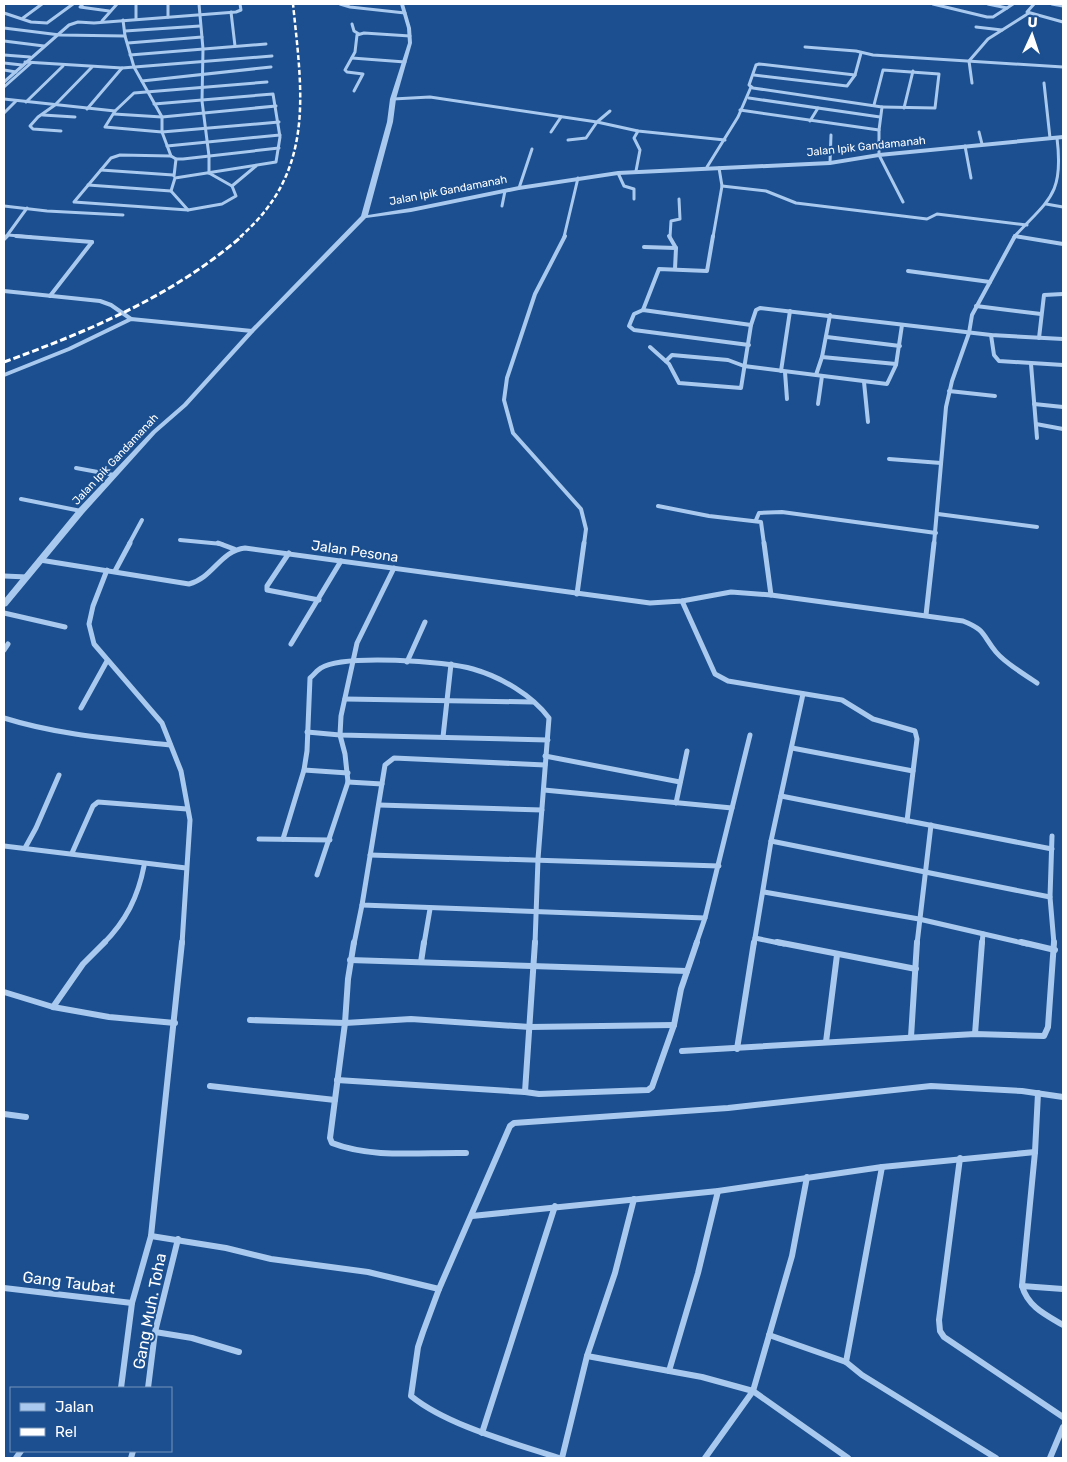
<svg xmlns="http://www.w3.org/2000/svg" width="1067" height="1462" viewBox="0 0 1067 1462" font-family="Rubik,sans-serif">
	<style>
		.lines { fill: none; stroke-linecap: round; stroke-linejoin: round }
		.minor-far3 { stroke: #a9c9ee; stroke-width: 3 }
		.minor-far2 { stroke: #a9c9ee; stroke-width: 4 }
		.minor-far1 { stroke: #a9c9ee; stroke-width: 5 }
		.minor { stroke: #a9c9ee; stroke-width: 6 }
		.tertiary { fill: #a9c9ee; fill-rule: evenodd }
		.rail-far1 { stroke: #fff; stroke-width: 2.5; stroke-dasharray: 5 2.5; stroke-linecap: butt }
		.rail { stroke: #fff; stroke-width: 3; stroke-dasharray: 7 3; stroke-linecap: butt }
		.labels { text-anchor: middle; stroke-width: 4; stroke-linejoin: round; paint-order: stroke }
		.far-street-label { font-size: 11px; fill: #fff; stroke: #1b4f8f }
		.street-label { font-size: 14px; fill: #fff; stroke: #1b4f8f }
		.near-street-label { font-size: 16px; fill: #fff; stroke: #1b4f8f }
	</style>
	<rect width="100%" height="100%" fill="#1b4f8f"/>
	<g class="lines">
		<g class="minor-far3">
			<path d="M83 4 80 7 109 11"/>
			<path d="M136 4V19"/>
			<path d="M168 4V17"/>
			<path d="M199 4 203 49 202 101 209 156V173"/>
			<path d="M340 4 350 7 405 13"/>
			<path d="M933 4 987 17H993L1007 8"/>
			<path d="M988 4 1007 8 1013 4"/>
			<path d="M1034 4 1027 12 1063 22"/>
			<path d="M1052 4 1063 6"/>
			<path d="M231 12 235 46"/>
			<path d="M4 13 31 22 47 23 73 4"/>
			<path d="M23 18 42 4"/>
			<path d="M123 20 125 36 134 67 162 117V132L171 156 176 159H183L279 148"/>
			<path d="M102 21 117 4"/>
			<path d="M352 24 354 31 359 34"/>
			<path d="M976 27 1002 30"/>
			<path d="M4 28 60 35 125 36"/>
			<path d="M125 31 200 26"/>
			<path d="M4 41 44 46"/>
			<path d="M128 43 202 37"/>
			<path d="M805 47 856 51 873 55 1063 67"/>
			<path d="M4 55 30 57"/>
			<path d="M130 55 266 44"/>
			<path d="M352 58 405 62"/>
			<path d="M25 62 122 68 272 56"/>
			<path d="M4 63 22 65"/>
			<path d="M4 70 16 72"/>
			<path d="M754 75 847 86 855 75 861 53"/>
			<path d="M855 75 759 64 756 65 749 85 753 88 882 107 879 130V155L903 202"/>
			<path d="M142 81 271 67"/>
			<path d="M4 82 69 25 78 22 94 23 236 12 241 10 240 4"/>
			<path d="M267 82 134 93 115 111 105 127 162 132 279 122"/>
			<path d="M972 83 969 61 988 39 1029 13"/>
			<path d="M1044 83 1050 138"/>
			<path d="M4 87 31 63"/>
			<path d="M354 91 363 74 347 72 345 70 355 52 357 35 364 33 410 36"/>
			<path d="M749 98 880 117"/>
			<path d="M4 99 115 111"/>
			<path d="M393 99 430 97 597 122 638 131 725 140"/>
			<path d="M26 102 63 66"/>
			<path d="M154 104 273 94 280 137 276 162 175 178 171 191 188 210 222 204 236 196 232 186 209 173"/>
			<path d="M874 105 883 70 939 74 935 108 882 107"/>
			<path d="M904 108 913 71"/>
			<path d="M87 109 122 68"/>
			<path d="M740 110 879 130"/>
			<path d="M4 113 16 101"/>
			<path d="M114 114 162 117 276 106"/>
			<path d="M43 115 75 117"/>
			<path d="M810 121 818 108"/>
			<path d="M61 131 33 129 30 126 38 117 55 105 92 67"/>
			<path d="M551 132 561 117"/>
			<path d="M979 132 982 144"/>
			<path d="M568 140 586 138 597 122 610 111"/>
			<path d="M167 146 280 135"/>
			<path d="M965 146 971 178"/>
			<path d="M171 156 120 155 111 158 74 202 188 210"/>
			<path d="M830 163 831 135"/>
			<path d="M707 167 738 117 751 87"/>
			<path d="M101 170 173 175"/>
			<path d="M636 171 640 150 634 138 638 131"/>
			<path d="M618 173 624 186 634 189V199"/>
			<path d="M174 176 176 159"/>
			<path d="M88 185 171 191"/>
			<path d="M232 186 256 166"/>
			<path d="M722 186 766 191 796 203 927 219 937 214 1027 225"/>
			<path d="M519 188 532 149"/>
			<path d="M1046 204 1063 207"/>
			<path d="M4 206 47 211 123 215"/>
			<path d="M502 206 505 191"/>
			<path d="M8 235 31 237"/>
			<path d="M1015 236 1021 237"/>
			<path d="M6 237 27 208"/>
			<path d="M564 237 578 178"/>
			<path d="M670 237 671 221 680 219 679 199"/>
			<path d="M713 237 722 186 719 168"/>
			<path d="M1014 237C1049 199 1064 195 1057 138"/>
		</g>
		<g class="minor-far2">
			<path d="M16 236 92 242"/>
			<path d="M565 236 535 294 507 378 504 400 513 433 581 509 586 529 584 544"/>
			<path d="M669 236 676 248"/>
			<path d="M1015 236 1063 244"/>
			<path d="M4 239 7 236"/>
			<path d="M644 247 676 248 675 269"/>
			<path d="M908 271 990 282"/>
			<path d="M4 291 100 301 111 305 131 319"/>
			<path d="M50 296 92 242"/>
			<path d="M976 306 1041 314"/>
			<path d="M643 310 659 269 707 271 713 236"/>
			<path d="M991 335 994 355 999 361 1063 365"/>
			<path d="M827 337 900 346"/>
			<path d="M1039 338 1044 295 1063 294"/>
			<path d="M749 345 634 330 629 326 634 314 643 310 751 325"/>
			<path d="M650 347 669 364 679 383 741 388 751 325 756 310 760 308 991 335 1063 339"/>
			<path d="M822 357 896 364"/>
			<path d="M666 361 672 355 728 360 744 366 887 384 896 365 902 325"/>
			<path d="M1031 364 1037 438"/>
			<path d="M781 371 790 311"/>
			<path d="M785 372 787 399"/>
			<path d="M4 375 69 349 131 319 252 331"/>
			<path d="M816 375 822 357 830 315"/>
			<path d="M864 382 868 422"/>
			<path d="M949 391 995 396"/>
			<path d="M818 404 822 376"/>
			<path d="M1034 404 1063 407"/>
			<path d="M1036 424 1063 429"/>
			<path d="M889 459 941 463"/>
			<path d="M76 468 114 475"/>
			<path d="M21 499 81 511"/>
			<path d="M658 506 709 516 761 522 764 544"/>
			<path d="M938 514 1037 527"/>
			<path d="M756 520 759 513 782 512 936 533"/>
			<path d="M180 540 222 544"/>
			<path d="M129 544 142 520"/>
			<path d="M934 544 946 407 952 381 969 333 972 315 1015 236"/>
		</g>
		<g class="minor-far1">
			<path d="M218 543 234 549"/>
			<path d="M764 543 771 595"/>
			<path d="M289 553 267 586V590L319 600"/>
			<path d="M40 560 189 584C213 578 220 551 245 548L650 603 682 601 731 592 771 595 963 621C986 630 982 635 996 652 1006 664 1024 674 1037 683"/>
			<path d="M107 570 93 606 89 624 94 644 162 723 181 771 190 820 182 944"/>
			<path d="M115 571 130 543"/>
			<path d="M4 576 27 577"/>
			<path d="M577 594 584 543"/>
			<path d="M682 601 715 674 728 681 842 700 873 719 915 731 917 739 907 821"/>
			<path d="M4 613 65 627"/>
			<path d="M926 615 934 543"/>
			<path d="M291 644 341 561"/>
			<path d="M4 650 8 644"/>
			<path d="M407 662 425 622"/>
			<path d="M345 699 533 702"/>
			<path d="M81 708 107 661"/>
			<path d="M4 718C58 735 114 739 170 745"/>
			<path d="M307 732 340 735 548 740"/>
			<path d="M443 737 451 664"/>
			<path d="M792 748 913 771"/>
			<path d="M545 756 680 782"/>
			<path d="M545 765 394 758 385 765 362 905 705 918"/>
			<path d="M304 770 348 773"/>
			<path d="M348 782 382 784"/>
			<path d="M544 790 732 808"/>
			<path d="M781 796 1052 849"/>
			<path d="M676 803 687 751"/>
			<path d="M379 805 542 810"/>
			<path d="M1052 836 1050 897 1054 944"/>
			<path d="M259 839 330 840"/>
			<path d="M283 839 304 770 307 751 310 678C314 675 317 670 321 668 343 654 447 661 473 669 501 677 532 695 549 718L538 859 535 944"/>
			<path d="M771 841 1050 897"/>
			<path d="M4 846 186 868"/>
			<path d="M25 848 36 828 59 775"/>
			<path d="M72 853 93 806 98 802 187 809"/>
			<path d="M370 855 719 866"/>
			<path d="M317 875 348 782 345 754 340 735 341 716 357 643 394 568"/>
			<path d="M764 892 919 919 1027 944"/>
			<path d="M755 938 784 944"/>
			<path d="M103 944C126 921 138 897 144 866"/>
			<path d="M354 944 362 905"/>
			<path d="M424 944 430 909"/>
			<path d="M696 944 705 918 750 735"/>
			<path d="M754 944 771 841 803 694"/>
			<path d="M917 944 931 825"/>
			<path d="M982 944 983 934"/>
		</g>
		<g class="minor">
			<path d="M354 942 348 979 345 1023 411 1019 530 1027 674 1025"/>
			<path d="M535 942 525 1092 539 1094 648 1090 652 1087 674 1025 681 989 697 942"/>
			<path d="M777 942 916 969"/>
			<path d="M1021 942 1055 950"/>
			<path d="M350 960 687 971"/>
			<path d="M421 962 424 942"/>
			<path d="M4 992 53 1007 109 1017 175 1023"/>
			<path d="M53 1007 83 964 105 942"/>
			<path d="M250 1020 345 1023 330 1138 332 1143C373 1159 423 1152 466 1153"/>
			<path d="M975 1034 982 942"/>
			<path d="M911 1037 917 942"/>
			<path d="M826 1042 837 955"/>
			<path d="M737 1049 754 942"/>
			<path d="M682 1051 975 1034 1044 1036 1048 1027 1054 942"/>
			<path d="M337 1080 525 1092"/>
			<path d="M210 1086 335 1100"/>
			<path d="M1038 1093 1035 1152 1022 1286C1028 1307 1046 1315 1063 1325"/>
			<path d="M4 1114 26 1117"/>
			<path d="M960 1158 939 1320 940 1331 944 1337 1063 1417"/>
			<path d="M882 1167 846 1362 862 1375 996 1458"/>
			<path d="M472 1216 718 1191 882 1167 1035 1152"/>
			<path d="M151 1236 226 1248 271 1259 368 1272 439 1289"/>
			<path d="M1022 1286 1063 1289"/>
			<path d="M4 1288 132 1303"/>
			<path d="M155 1332 192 1338 239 1352"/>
			<path d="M769 1335 846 1362"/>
			<path d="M587 1356 702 1377 753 1391 848 1458"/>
			<path d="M669 1371 698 1273 718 1191"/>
			<path d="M121 1388 132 1303 151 1236 182 942"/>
			<path d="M148 1388 155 1332 178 1239"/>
			<path d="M482 1433 555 1206"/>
			<path d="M16 1458 21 1451"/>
			<path d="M131 1458 133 1451"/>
			<path d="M559 1458C514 1443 448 1426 411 1396L418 1347 423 1332 439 1289 510 1126 514 1123 728 1108 931 1086 1022 1091 1063 1097"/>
			<path d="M562 1458 587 1356 615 1273 634 1199"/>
			<path d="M705 1458 753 1391 792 1256 807 1177"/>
			<path d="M1050 1458 1063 1427"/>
		</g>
		<path class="tertiary" d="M400 4H404L411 28 412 43 396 99 393 122 368 215 411 208 519 186 618 171 830 161 879 153 1063 135V139L879 157 830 165 618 175 519 190 411 212 366 218 254 332 187 406 156 433 84 513 7 606 4 607V599L78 509 152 431 183 404 250 330 361 216 387 122 390 99 408 43 407 28Z"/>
		<path class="rail-far1" d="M240 237C316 171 302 93 293 4"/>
		<path class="rail" d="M4 362C89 331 173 296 242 236"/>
	</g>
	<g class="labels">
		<g class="far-street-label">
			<text transform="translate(866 146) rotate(-6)" y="4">Jalan Ipik Gandamanah</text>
			<text transform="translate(448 190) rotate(-11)" y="4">Jalan Ipik Gandamanah</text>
			<text transform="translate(115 459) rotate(-47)" y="4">Jalan Ipik Gandamanah</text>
		</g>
		<g class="street-label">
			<text transform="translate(355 551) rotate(8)" y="5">Jalan Pesona</text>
		</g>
		<g class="near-street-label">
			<text transform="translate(69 1282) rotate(7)" y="6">Gang Taubat</text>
			<text transform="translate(149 1311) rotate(-79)" y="6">Gang Muh. Toha</text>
		</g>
	</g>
	<rect width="1067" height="1462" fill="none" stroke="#ffffff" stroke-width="10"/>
	<rect x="10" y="1387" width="162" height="65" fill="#1b4f8f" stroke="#7695bc"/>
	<rect x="20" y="1403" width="25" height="8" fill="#a9c9ee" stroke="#7695bc"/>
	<text x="55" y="1412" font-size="15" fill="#ffffff">Jalan</text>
	<rect x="20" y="1428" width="25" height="8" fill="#ffffff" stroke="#7695bc"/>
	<text x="55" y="1437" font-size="15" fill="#ffffff">Rel</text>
	<g transform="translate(1032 35) rotate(3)" stroke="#1b4f8f" stroke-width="4" paint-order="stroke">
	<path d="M0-4L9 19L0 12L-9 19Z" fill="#ffffff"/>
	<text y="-8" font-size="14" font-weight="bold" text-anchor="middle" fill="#ffffff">U</text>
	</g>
</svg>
